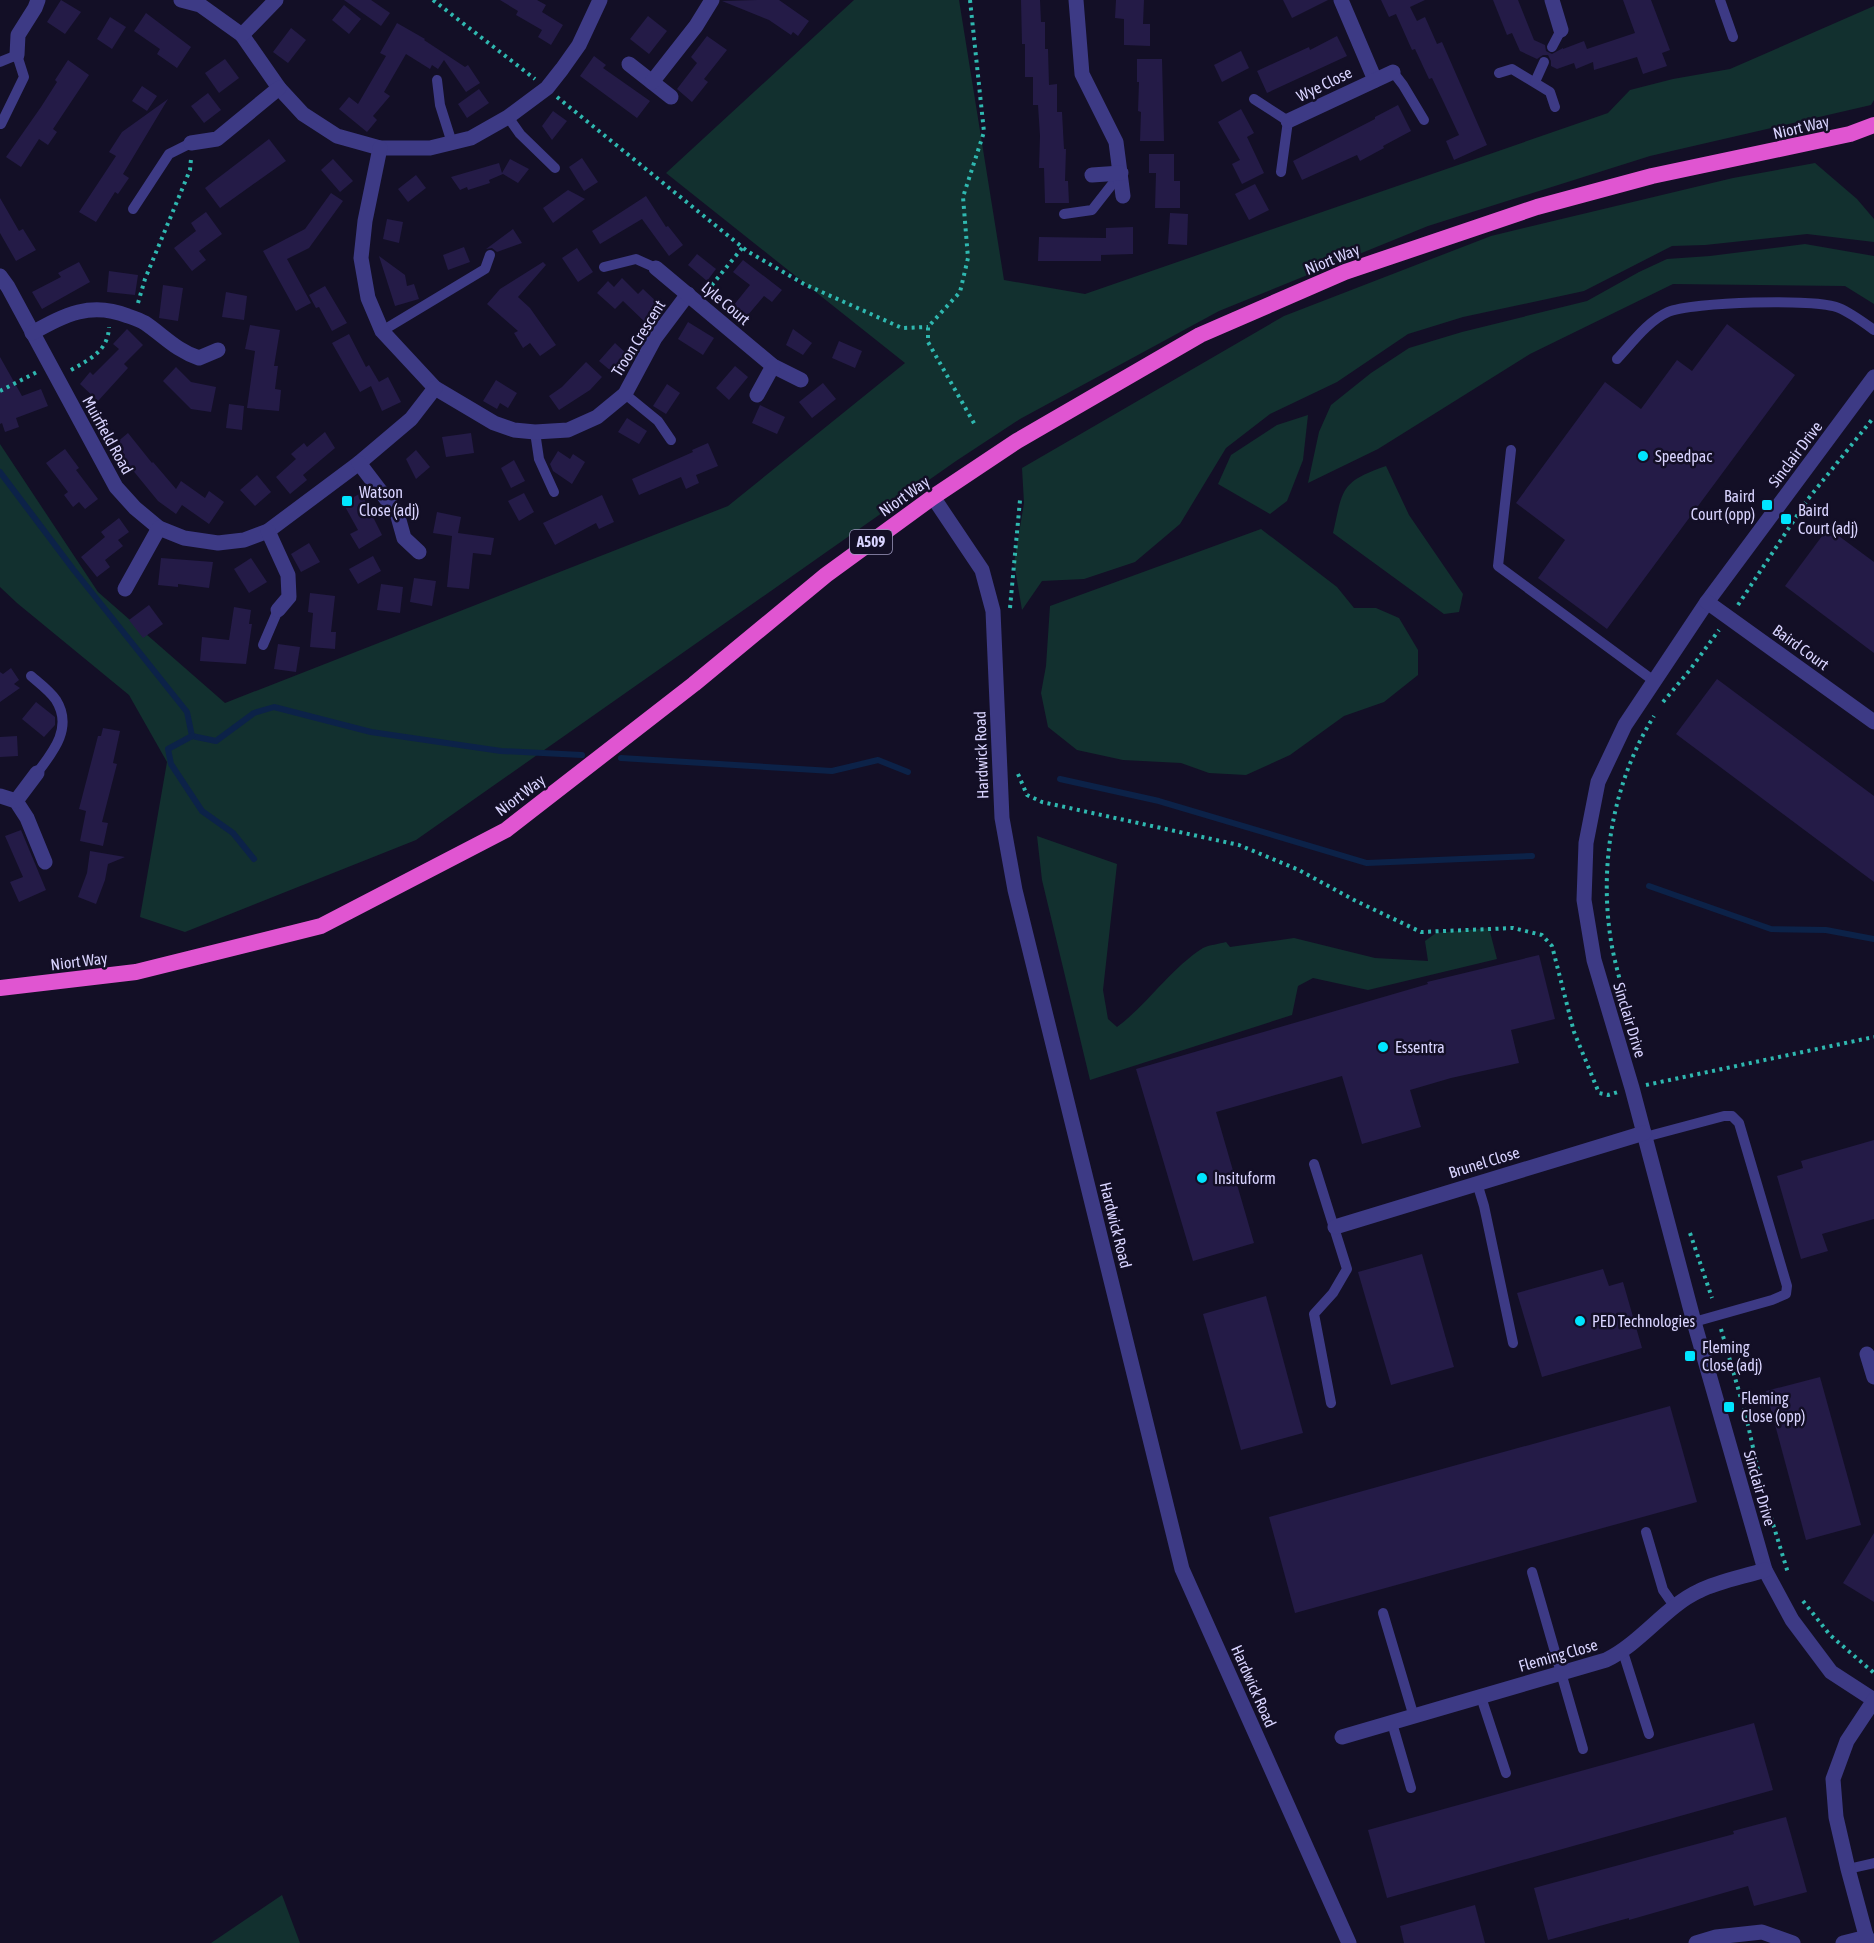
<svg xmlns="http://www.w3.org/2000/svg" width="1874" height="1943" viewBox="0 0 1874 1943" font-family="'Asap Condensed',sans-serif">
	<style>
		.green { fill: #12302f }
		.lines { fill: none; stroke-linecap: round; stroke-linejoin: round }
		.stream { stroke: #0c2248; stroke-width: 6 }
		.building { fill: #241b47 }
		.path { stroke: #2fb8b0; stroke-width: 4; stroke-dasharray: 3 4.5; stroke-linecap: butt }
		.service { stroke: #3d3a85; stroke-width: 10 }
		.minor { stroke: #3d3a85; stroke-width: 15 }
		.trunk { stroke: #e055d1; stroke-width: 16 }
		.poi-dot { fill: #00e5ff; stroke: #130f26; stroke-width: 2 }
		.labels { text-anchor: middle; stroke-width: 5; stroke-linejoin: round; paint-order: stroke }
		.shield { fill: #130f26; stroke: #9e99be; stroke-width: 1.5 }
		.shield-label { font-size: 15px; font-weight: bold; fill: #d9d4ff }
		.street-label { font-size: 16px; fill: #d9d4ff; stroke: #130f26 }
		.poi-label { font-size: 16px; fill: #d9d4ff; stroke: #130f26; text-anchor: start }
	</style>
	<rect width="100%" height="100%" fill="#130f26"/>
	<g class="green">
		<path d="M854 0H959L1004 280 1085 294 1608 113 1630 90 1673 79 1730 69 1874 6V100L1871 105 1650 156 1428 226 1219 311 1020 419 956 461 416 840 185 932 140 917 167 762 129 695 17 603 0 587V444L98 592 225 703 728 506 905 363 666 173Z"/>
		<path d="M1815 163 1857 199 1874 219V242L1807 234 1705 245 1672 246 1584 291 1463 317 1408 334 1337 382 1270 414 1226 448 1180 524 1135 562 1084 579 1042 581 1022 610 1014 563 1024 503 1022 468 1284 316 1491 236 1733 178Z"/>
		<path d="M1805 244 1874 256V304L1845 286 1673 284 1530 354 1378 449 1308 483 1319 432 1331 405 1371 373 1409 348 1462 332 1587 301 1639 272 1667 259 1710 256Z"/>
		<path d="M1308 415 1303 460 1287 501 1270 514 1218 484 1231 455 1277 425Z"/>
		<path d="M1386 466 1409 515 1463 594 1459 612 1444 614 1333 533C1343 489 1340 482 1386 466Z"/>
		<path d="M1261 529 1337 587 1354 608H1376L1399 618 1418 650V675L1384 702 1344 716 1290 755 1246 775 1209 773 1181 763 1123 760 1077 750 1048 727 1041 693 1046 666 1050 606Z"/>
		<path d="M1037 836 1117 864 1103 990 1108 1019 1117 1027C1147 1005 1170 969 1203 948 1209 945 1219 944 1226 942L1230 947 1294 938 1375 958 1428 961 1425 941 1436 933 1489 928 1497 959 1368 990 1313 978 1298 986 1292 1015 1090 1080 1042 880Z"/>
		<path d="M282 1895 300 1943H211Z"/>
	</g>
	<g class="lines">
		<g class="stream">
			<path d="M0 472 73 569 187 712 192 736 216 741 254 713 274 707 371 732 501 751 582 755"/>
			<path d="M192 736 168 749 171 764 202 811 233 833 254 859"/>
			<path d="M621 758 832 771 878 760 908 772"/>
			<path d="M1060 779 1159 801 1367 863 1532 856"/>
			<path d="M1649 886 1771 929 1826 930 1874 939"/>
		</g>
	</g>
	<g class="building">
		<path d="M61 0 81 12 65 34 47 22Z"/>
		<path d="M344 0H371L390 13 381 26Z"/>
		<path d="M500 0H537L546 5 542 12 563 25 551 45 538 37 542 30 516 15 518 11Z"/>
		<path d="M757 0H779L809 21 798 36 793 32 791 35 769 20 722 1Z"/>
		<path d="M1021 0H1040L1041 22H1045V49H1048L1049 85 1057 84V112H1062L1064 149H1066L1065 181H1068L1069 203H1045L1044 168H1039L1040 136 1038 105H1033V77H1025V44H1022Z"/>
		<path d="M1116 0H1144L1143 24H1150V46L1124 45V19L1115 18Z"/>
		<path d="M1283 0H1328L1292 18Z"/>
		<path d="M1381 0H1425L1410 7 1417 21 1425 17 1437 44 1442 42 1487 145 1454 160 1446 141 1459 135 1444 103 1432 78 1429 79 1415 49 1412 50 1396 14 1389 17Z"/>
		<path d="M1493 0H1518L1534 40 1545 45 1546 51 1552 54 1563 48V49L1584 41 1587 49 1635 33 1623 0H1651L1670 50 1662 53 1667 66 1643 74 1637 57 1594 70 1593 62 1576 69 1574 63 1557 69 1551 66V61L1548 55H1543L1537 59 1520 51 1512 33 1507 35Z"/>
		<path d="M344 5 361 19 349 34 332 20Z"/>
		<path d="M146 13 191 47 177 68 157 54 160 49 134 31Z"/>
		<path d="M648 16 667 31 649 54 630 39Z"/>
		<path d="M110 17 126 27 112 49 97 39Z"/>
		<path d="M397 23 425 39 424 40 465 67 468 65 480 83 466 92 444 60 438 69 432 65 430 69 406 54 384 92 390 96 373 116 377 120 367 132 339 109 349 97 358 104 386 56 380 53Z"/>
		<path d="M291 28 306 40 288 63 273 52Z"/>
		<path d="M707 36 727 50 704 79 708 82 692 102 677 89 697 63 691 57Z"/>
		<path d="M1337 36 1347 56 1267 93 1257 71 1309 47 1310 50Z"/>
		<path d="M1241 51 1249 68 1222 82 1214 65Z"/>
		<path d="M594 56 606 65 603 68 650 101 637 118 580 76Z"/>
		<path d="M225 59 239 78 219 93 205 73Z"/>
		<path d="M1137 59H1162L1164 141H1140L1141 112 1138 111 1139 82H1137Z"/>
		<path d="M68 60 89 75 53 129 57 132 48 145 39 139 21 167 6 157 41 107 57 82 55 80Z"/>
		<path d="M142 86 157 96 147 111 132 101Z"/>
		<path d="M479 89 489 103 467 118 458 104Z"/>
		<path d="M208 93 221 110 204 123 191 106Z"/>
		<path d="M168 99 123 174 129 178 118 194 115 192 96 222 79 212 116 156 109 152 122 132Z"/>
		<path d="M1398 105 1411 131 1383 146 1384 148 1360 161 1357 155 1302 180 1293 161 1375 119V117Z"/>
		<path d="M1241 109 1254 133 1247 137 1264 173 1242 184 1232 164 1240 160 1218 122Z"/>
		<path d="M553 111 567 121 552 140 542 126Z"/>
		<path d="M269 139 286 161 220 208 205 188Z"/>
		<path d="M1149 154H1174V181H1180V208H1155L1156 173H1149Z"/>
		<path d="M582 158 598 182 584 191 569 167Z"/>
		<path d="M333 159 353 181 340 192 321 170Z"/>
		<path d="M510 159 529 169 518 183 503 174 489 180 490 183 468 190 467 187 460 190 451 177 499 163 502 173Z"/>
		<path d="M416 175 426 188 408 202 398 189Z"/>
		<path d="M1255 184 1269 210 1249 220 1235 194Z"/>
		<path d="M568 190 585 199 553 223 543 208Z"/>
		<path d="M331 193 343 201 309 248 287 259 311 303 296 311 263 251 305 229Z"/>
		<path d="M646 196 666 227 668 226 683 245 669 256 642 219 600 244 592 231Z"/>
		<path d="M0 198 19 231 23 229 36 250 16 261 0 233Z"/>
		<path d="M206 212 222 234 199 251 206 260 192 271 174 248 196 231 191 223Z"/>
		<path d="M1170 213 1188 214 1187 245 1168 244Z"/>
		<path d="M387 219 403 222 399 243 383 239Z"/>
		<path d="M1133 227V254L1101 255V261H1038L1039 237 1106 238V228Z"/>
		<path d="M513 229 522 243 497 252 492 248 486 249Z"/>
		<path d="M464 247 470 262 448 270 443 255Z"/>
		<path d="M577 248 593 272 578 282 562 258Z"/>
		<path d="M697 254 716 269 707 281 688 265Z"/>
		<path d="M379 256 405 275 407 286 414 284 419 299 395 306Z"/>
		<path d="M743 260 782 290 772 302 764 296 742 322 729 311 750 285 733 272Z"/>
		<path d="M79 262 90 282 42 309 32 292 61 277 58 273Z"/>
		<path d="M543 262 546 265 518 297 530 308 556 345 540 356 530 343 523 348 514 333 518 331 487 304 500 289Z"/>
		<path d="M109 271 138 275 135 295 107 292Z"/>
		<path d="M622 278 638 294 643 289 660 305 645 322 623 301 615 309 597 293 608 281 614 287Z"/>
		<path d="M163 285 183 288 178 321 159 318Z"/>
		<path d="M325 286 347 323 332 331 319 307 316 308 309 295Z"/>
		<path d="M226 292 247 296 244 320 222 317Z"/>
		<path d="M688 322 714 338 703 355 678 339Z"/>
		<path d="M1727 324 1795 375 1607 629 1538 578 1565 540 1516 503 1605 382 1641 409 1677 360 1692 371Z"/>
		<path d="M250 325 280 330 274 366H278L275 389 281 390 279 411 247 408 255 351 245 349Z"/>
		<path d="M127 329 143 345 124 364 128 368 98 401 80 384 90 372 93 375 119 349 113 344Z"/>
		<path d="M793 329 812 343 803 355 786 345Z"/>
		<path d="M349 334 366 367 369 365 379 382 377 383 388 377 401 402 382 411 371 386 360 392 332 343Z"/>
		<path d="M839 341 862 351 855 368 832 358Z"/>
		<path d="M615 343 627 354 611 371 599 361Z"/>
		<path d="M0 357 22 396 41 389 48 406 16 418 19 427 5 432 2 423 0 424Z"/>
		<path d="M586 362 602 377 590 390 559 410 549 396 562 387Z"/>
		<path d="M735 366 748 377 729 400 716 388Z"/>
		<path d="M176 367 191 382 216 387 211 412 191 409 163 381Z"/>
		<path d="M496 380 517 393 508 408 500 403 497 409 483 401Z"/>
		<path d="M823 383 836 399 812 418 799 402Z"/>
		<path d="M667 384 680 393 666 414 653 406Z"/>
		<path d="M229 404 244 406 242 430 226 428Z"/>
		<path d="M760 405 785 417 777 434 752 423Z"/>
		<path d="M627 418 647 431 639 444 618 432Z"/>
		<path d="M325 432 335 448 303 475 307 480 290 494 276 477 296 459 291 454 304 443 307 447Z"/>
		<path d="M128 433 152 463 153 462 176 489 181 481 205 498 209 491 224 502 209 524 182 505 176 514 158 501 122 457 125 455 116 443Z"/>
		<path d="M471 433 474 453 446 457 442 437Z"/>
		<path d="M708 443 718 466 696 475 699 483 686 489 681 477 639 495 632 479 693 452 692 450Z"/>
		<path d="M65 449 79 468 76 470 98 499 85 509 79 502 73 507 64 495 68 492 46 463Z"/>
		<path d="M416 450 430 467 416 479 406 459Z"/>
		<path d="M558 451 570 459 573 454 585 462 572 484 553 471 550 464Z"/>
		<path d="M514 460 525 481 511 488 501 468Z"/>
		<path d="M257 475 271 492 255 506 240 490Z"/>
		<path d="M361 493 382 535 359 549 350 534 358 530 343 503Z"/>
		<path d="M524 493 534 512 519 521 508 501Z"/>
		<path d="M602 495 614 522 599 529 596 523 555 545 543 523Z"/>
		<path d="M437 512 461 517 458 533 494 538 491 555 473 553 469 589 447 587 452 536 433 533Z"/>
		<path d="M119 518 129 532 118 540 123 546 105 560 110 567 97 577 81 557 105 537 101 532Z"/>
		<path d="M1828 528 1874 562V653L1785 586Z"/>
		<path d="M309 543 320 562 301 572 291 554Z"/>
		<path d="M373 556 381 571 358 584 349 569Z"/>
		<path d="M161 558 213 562 209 588 178 584V587L158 585Z"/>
		<path d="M251 558 267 582 249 593 234 569Z"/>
		<path d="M414 578 436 581 432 606 410 602Z"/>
		<path d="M381 584 403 587 400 613 377 610Z"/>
		<path d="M310 593 335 596 331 632H336L335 649 310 647 313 613 308 612Z"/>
		<path d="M149 605 163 624 143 638 129 620Z"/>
		<path d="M234 607 251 610 249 624H252L246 664 200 661 202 637 229 640Z"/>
		<path d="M278 644 300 647 296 672 274 669Z"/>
		<path d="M11 668 19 680 14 684 20 688 0 702V672L3 674Z"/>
		<path d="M1717 679 1874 796V882L1676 734Z"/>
		<path d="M36 702 55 717V725L44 737 22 719Z"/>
		<path d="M103 728 120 731 113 763 117 764 102 822 108 823 103 846 80 841 86 811 79 809 98 736H101Z"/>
		<path d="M17 736 18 756 0 757V737Z"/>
		<path d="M21 830 46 890 19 902 10 882 23 877 5 836Z"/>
		<path d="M90 851 125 857 108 864 105 880 96 904 78 897 87 873Z"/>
		<path d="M1539 955 1555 1019 1511 1030 1519 1063 1451 1078 1410 1090 1421 1127 1362 1144 1342 1076 1216 1112 1254 1243 1193 1261 1136 1069 1428 984 1427 982Z"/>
		<path d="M1874 1140V1219L1822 1234 1828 1251 1801 1259 1777 1176 1803 1168 1801 1161Z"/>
		<path d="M1422 1254 1454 1367 1391 1385 1358 1272Z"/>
		<path d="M1603 1269 1609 1286 1623 1282 1642 1348 1542 1377 1517 1293Z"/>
		<path d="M1266 1296 1303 1433 1241 1450 1203 1314Z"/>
		<path d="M1820 1377 1861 1525 1806 1540 1766 1391Z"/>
		<path d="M1670 1406 1697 1502 1295 1613 1269 1517Z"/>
		<path d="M1874 1533V1602L1843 1583Z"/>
		<path d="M1754 1723 1773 1790 1387 1898 1368 1830Z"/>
		<path d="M1786 1817 1807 1892 1754 1906 1748 1886 1629 1920V1918L1548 1940 1534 1888 1734 1834 1733 1831Z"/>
		<path d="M1475 1905 1485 1943H1404L1400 1926Z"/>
	</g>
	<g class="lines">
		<g class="path">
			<path d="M433 0 535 79"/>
			<path d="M970 0 984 132 963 197 968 258 960 292 928 327V342L975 425"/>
			<path d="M557 97 747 251 804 284 902 328 928 327"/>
			<path d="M707 291 743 247"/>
			<path d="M138 303 145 279 190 170 191 159"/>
			<path d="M71 370C90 359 108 351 109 327"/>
			<path d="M0 391 37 372"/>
			<path d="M1738 605 1808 499 1874 417"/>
			<path d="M1010 608 1020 500"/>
			<path d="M1663 702 1689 671 1719 630"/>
			<path d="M1018 774 1027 795 1042 802 1239 845 1299 870 1354 900 1421 932 1513 928 1542 935 1552 946 1574 1032 1599 1093 1608 1095 1618 1092"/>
			<path d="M1623 992C1619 977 1615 962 1612 947 1598 869 1612 783 1654 716"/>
			<path d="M1646 1085 1874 1037"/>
			<path d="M1690 1233 1712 1298"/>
			<path d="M1721 1329 1746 1416 1762 1488 1788 1573"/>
			<path d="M1803 1601 1830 1635 1874 1673"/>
		</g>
		<g class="service">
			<path d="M1720 0 1733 37"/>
			<path d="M1552 47 1561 30"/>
			<path d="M0 62 17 55 24 77 1 124"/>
			<path d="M1393 72 1403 85 1424 120"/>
			<path d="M1499 73 1512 69 1550 92 1555 107"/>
			<path d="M437 80 440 105 452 143"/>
			<path d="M1535 82 1544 62"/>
			<path d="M1254 99 1288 121 1281 172"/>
			<path d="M508 117 520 134 555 168"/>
			<path d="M133 209 169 154 191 143"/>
			<path d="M1064 214 1092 210 1121 173"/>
			<path d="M604 267 636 259 656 268"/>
			<path d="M382 331 485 269 490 255"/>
			<path d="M1617 359C1632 343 1648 321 1668 312 1691 302 1816 298 1839 308 1851 313 1863 322 1874 330"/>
			<path d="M625 394 658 421 671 440"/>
			<path d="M535 432 539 459 554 492"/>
			<path d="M1511 450 1498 566 1654 681"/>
			<path d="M263 645 278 610"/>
			<path d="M31 676C39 683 50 691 56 700 73 727 54 751 37 773"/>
			<path d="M1645 1137 1724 1116H1732L1739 1123 1787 1286 1786 1294 1772 1300 1694 1322"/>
			<path d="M1314 1164 1347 1269 1333 1293 1314 1314 1331 1403"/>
			<path d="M1477 1183 1484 1206 1513 1343"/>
			<path d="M1646 1532 1663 1590 1675 1607"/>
			<path d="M1532 1572 1583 1749"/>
			<path d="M1383 1613 1414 1717"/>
			<path d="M1623 1652 1649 1734"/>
			<path d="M1481 1697 1506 1773"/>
			<path d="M1392 1723 1411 1788"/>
			<path d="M1848 1869 1874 1863"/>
		</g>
		<g class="minor">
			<path d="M181 0 200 5 242 35 279 88 303 114 337 136 380 148H430L471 138 508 117 547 88 562 69 579 45 600 0"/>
			<path d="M1076 0 1082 74 1116 142 1123 196"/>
			<path d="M1341 0 1375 80"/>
			<path d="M1552 0 1561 30"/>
			<path d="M242 35 276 0"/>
			<path d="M17 55 18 35 35 8 38 0"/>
			<path d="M629 64 671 97"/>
			<path d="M652 82 696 26 712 0"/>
			<path d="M1288 121 1393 72"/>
			<path d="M191 143 217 139 279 88"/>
			<path d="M380 148 365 221 361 258 368 298 382 331 435 388 494 423 514 430 535 432 568 430 597 417 625 394 655 338 688 294"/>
			<path d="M1092 175 1121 173"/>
			<path d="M656 268 773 366 801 380"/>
			<path d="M0 276 8 287 116 487 135 508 159 528 184 538 218 543 244 540 268 531 359 463 411 419 435 388"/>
			<path d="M32 333C65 315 90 301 128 316 134 318 140 320 145 323 164 336 177 351 199 358L218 350"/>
			<path d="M1874 377 1707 602 1625 725 1598 782 1586 843 1584 900 1594 960 1632 1088 1694 1322 1765 1570 1792 1620 1831 1672 1874 1700"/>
			<path d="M757 395 773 366"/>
			<path d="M359 463 397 513 404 538 419 552"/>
			<path d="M933 497 982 570 993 611 1002 818 1015 890 1182 1569 1349 1943"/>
			<path d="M268 531 288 575 289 597 278 610"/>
			<path d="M125 589 159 528"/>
			<path d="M1707 602 1874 722"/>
			<path d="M0 796 16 801 27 818 45 862"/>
			<path d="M16 801 37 773"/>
			<path d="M1335 1227 1644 1133"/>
			<path d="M1867 1354 1874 1377"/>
			<path d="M1342 1737 1606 1660C1641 1643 1666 1606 1699 1591 1719 1581 1743 1577 1765 1570"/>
			<path d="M1696 1943 1716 1937 1762 1932 1793 1943"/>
			<path d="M1843 1943 1867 1937"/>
			<path d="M1868 1943 1848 1869 1836 1817 1833 1779 1847 1741 1874 1700"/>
		</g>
		<path class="trunk" d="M0 988 136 972 321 926 506 830 694 684 826 575 933 497 1017 441 1200 335 1345 272 1537 207 1652 176 1850 134 1874 125"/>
	</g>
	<g class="poi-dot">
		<circle cx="1643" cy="456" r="6"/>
		<rect x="341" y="495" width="12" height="12" rx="3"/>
		<rect x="1761" y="499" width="12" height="12" rx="3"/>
		<rect x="1780" y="513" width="12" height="12" rx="3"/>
		<circle cx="1383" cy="1047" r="6"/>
		<circle cx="1202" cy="1178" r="6"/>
		<circle cx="1580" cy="1321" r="6"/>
		<rect x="1684" y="1350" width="12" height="12" rx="3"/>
		<rect x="1723" y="1401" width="12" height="12" rx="3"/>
	</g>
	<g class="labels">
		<rect class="shield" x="850" y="530" width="42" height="24" rx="4.5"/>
		<g class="shield-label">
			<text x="871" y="547">A509</text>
		</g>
		<g class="street-label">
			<text transform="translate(1324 84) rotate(-26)" y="6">Wye Close</text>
			<text transform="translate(1801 127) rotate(-13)" y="6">Niort Way</text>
			<text transform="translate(1332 259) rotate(-22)" y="6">Niort Way</text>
			<text transform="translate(726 303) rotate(40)" y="6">Lyle Court</text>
			<text transform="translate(638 338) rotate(-58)" y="6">Troon Crescent</text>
			<text transform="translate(108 435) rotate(61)" y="6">Muirfield Road</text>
			<text transform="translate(1795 454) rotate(-53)" y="6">Sinclair Drive</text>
			<text transform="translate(904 496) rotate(-35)" y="6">Niort Way</text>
			<text transform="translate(1801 647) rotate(36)" y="6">Baird Court</text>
			<text transform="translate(981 755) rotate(-92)" y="6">Hardwick Road</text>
			<text transform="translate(520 795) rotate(-37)" y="6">Niort Way</text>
			<text transform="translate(79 961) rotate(-7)" y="6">Niort Way</text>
			<text transform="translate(1630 1020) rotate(73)" y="6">Sinclair Drive</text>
			<text transform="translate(1484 1162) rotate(-17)" y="6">Brunel Close</text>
			<text transform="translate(1116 1225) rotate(76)" y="6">Hardwick Road</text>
			<text transform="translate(1760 1488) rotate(74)" y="6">Sinclair Drive</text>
			<text transform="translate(1558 1655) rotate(-16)" y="6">Fleming Close</text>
			<text transform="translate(1254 1686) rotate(66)" y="6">Hardwick Road</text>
		</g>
		<g class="poi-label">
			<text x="1655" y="462">Speedpac</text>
			<text x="359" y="498">Watson<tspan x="359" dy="18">Close (adj)</tspan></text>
			<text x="1755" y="502" text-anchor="end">Baird<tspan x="1755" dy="18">Court (opp)</tspan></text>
			<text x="1798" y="516">Baird<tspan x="1798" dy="18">Court (adj)</tspan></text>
			<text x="1395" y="1053">Essentra</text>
			<text x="1214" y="1184">Insituform</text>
			<text x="1592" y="1327">PED Technologies</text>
			<text x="1702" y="1353">Fleming<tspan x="1702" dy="18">Close (adj)</tspan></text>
			<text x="1741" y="1404">Fleming<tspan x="1741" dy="18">Close (opp)</tspan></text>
		</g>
	</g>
</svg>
